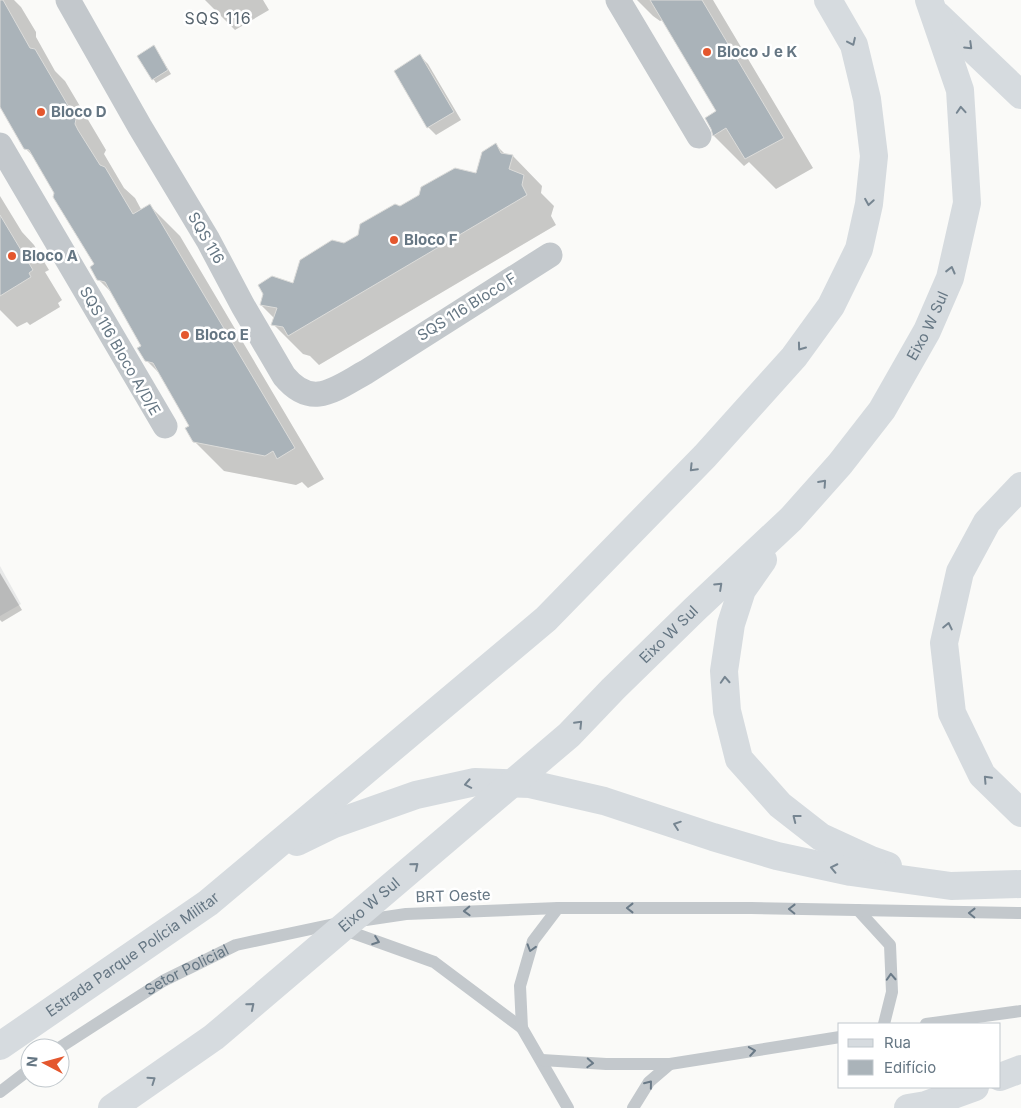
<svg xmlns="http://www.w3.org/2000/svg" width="1021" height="1108" viewBox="0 0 1021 1108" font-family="Inter,sans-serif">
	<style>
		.built { fill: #e8e9e9 }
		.shadow { fill: #0003 }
		.building { fill: #aab3b9; stroke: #dcdcda }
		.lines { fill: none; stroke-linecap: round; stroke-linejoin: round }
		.lane { stroke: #c3c8cc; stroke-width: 12 }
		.street { stroke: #c3c8cc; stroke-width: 25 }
		.primary { stroke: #d6dbdf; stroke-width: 28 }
		.oneway { stroke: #768591 }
		.oneway2 { stroke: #6a7a87 }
		.poi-dot { fill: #e4572e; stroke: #fff; stroke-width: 2 }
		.labels { text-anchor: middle; stroke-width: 5; stroke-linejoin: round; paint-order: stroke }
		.poi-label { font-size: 15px; font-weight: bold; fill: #657683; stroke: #fff; text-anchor: start }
		.street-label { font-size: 15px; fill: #657683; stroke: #fff }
		.neighbourhood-label { font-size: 16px; letter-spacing: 1px; fill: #57646e; stroke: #fff }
	</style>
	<rect width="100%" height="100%" fill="#fafaf8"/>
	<path class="built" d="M0 566 21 604 0 616Z"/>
	<g class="shadow">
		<path d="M0 0H14L21 7 36 32V37L55 71 65 81 106 150 104 154 124 188 135 198 142 211 150 206 180 236 324 479 308 488 302 482 296 485 224 471 194 441 191 426 162 376 146 360 143 346 113 294 98 279 96 265 56 193 36 159 25 148 0 106Z"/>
		<path d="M205 0H263L269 10 235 30Z"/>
		<path d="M637 0H713L813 168 776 189 749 162 744 166 714 136 713 128 718 111 663 20 660 21 653 16Z"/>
		<path d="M157 51 171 74 156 83 138 56Z"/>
		<path d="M420 56 428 64 461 120 436 135 428 127 395 71Z"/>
		<path d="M496 145 506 155 513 156 542 186 541 193 554 206 551 216 556 225 319 365 310 356 303 354 273 324 275 319 261 305 264 294 294 285 344 244 401 208 477 175Z"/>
		<path d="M0 196 22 232 34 245 49 270 45 272 62 300 58 303 60 307 30 325 27 322 17 327 0 310Z"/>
		<path d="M0 573 22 610 2 622 0 620Z"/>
	</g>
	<g class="building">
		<path d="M0 0H3L30 48 35 49 76 119 75 124 78 130 100 165 105 167 133 214 150 204 295 448 277 459 273 451 265 456 193 442 185 428 189 426 153 363 145 361 137 348 141 346 105 282 97 280 90 267 94 264 53 197 54 193 29 150 24 149 0 107Z"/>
		<path d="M650 0H702L784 138 745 159 726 128 713 136 711 129 705 118 716 111Z"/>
		<path d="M154 45 168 70 152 80 137 56Z"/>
		<path d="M420 54 454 112 427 128 394 71Z"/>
		<path d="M496 143 501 153 513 155 509 169 524 175 522 185 527 195 288 336 283 327 271 325 277 308 260 305 263 294 258 285 272 276 293 283 300 260 332 240 344 243 358 235 360 224 395 204 400 206 419 195 421 187 455 168 476 173 482 152Z"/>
		<path d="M0 215 33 270 29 273 31 277 0 296Z"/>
	</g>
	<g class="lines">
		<g class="lane">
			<path d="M858 910 890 945 892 992 884 1024"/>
			<path d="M359 921 406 914 558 908H751L1021 913"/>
			<path d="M342 929 434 962 522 1028 568 1108"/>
			<path d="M926 1024 1021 1011"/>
			<path d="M522 1028 520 986 533 941 558 908"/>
			<path id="s1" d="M59 1048 163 981 236 945 339 923"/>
			<path d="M542 1060 606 1064H670L840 1037"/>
			<path d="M0 1092 30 1069"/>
			<path d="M633 1108 649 1082 670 1064"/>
		</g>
		<g class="street">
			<path d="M68 0 140 127 208 240 243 306 284 376C312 410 335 389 366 372L550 255"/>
			<path d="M618 0 699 136"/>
			<path d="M0 145 165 426"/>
		</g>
		<g class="primary">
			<path d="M937 15 1021 95"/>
			<path d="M1021 486 987 522 960 572 944 643 952 713 982 775 1021 813"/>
			<path d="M763 560 742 590 731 624 724 671 727 711 739 759 780 805 821 837 871 860 888 866"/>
			<path d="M297 842 334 824 416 795 475 782 530 784 604 801 713 837 777 856 851 872 951 886 1021 884"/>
			<path id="s2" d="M0 1046 208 903 546 619 705 456 794 357 831 306 859 249 869 204 874 156 867 99 854 45 828 0"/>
			<path d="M1000 1077 1021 1069"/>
			<path id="s3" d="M112 1108 214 1037 569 735 613 689 695 609 791 519 840 464 882 410 927 331 950 278 967 203 960 90 929 0"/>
			<path d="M908 1108 926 1105 975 1087"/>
		</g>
	</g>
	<defs><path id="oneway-chevron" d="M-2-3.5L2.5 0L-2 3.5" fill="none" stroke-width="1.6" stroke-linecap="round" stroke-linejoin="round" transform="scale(1.25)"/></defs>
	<g class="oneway">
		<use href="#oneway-chevron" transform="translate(852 42) rotate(65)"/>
		<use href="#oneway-chevron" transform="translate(969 46) rotate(44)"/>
		<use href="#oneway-chevron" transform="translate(961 110) rotate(-94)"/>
		<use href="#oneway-chevron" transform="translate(869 202) rotate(99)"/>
		<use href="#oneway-chevron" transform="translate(951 270) rotate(-76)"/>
		<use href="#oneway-chevron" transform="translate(801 347) rotate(126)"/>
		<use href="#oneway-chevron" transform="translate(693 468) rotate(134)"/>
		<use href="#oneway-chevron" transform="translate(823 483) rotate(-48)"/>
		<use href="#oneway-chevron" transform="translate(719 586) rotate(-43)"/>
		<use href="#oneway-chevron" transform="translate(948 626) rotate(-78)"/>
		<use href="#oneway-chevron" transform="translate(725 680) rotate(-93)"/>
		<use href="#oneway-chevron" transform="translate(579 724) rotate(-46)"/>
		<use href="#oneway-chevron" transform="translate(987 779) rotate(-133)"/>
		<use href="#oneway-chevron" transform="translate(468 784) rotate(169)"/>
		<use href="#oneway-chevron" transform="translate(796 818) rotate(-142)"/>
		<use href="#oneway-chevron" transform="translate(677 825) rotate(-161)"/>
		<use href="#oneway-chevron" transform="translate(415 866) rotate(-40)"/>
		<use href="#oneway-chevron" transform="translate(834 868) rotate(-168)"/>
		<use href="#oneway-chevron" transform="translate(251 1006) rotate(-40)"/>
		<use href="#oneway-chevron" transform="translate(152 1080) rotate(-35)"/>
	</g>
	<g class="oneway2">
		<use href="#oneway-chevron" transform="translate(630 908) rotate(-180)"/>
		<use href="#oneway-chevron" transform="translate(792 909) rotate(-179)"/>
		<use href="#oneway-chevron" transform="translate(467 911) rotate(178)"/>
		<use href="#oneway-chevron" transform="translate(972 913) rotate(-179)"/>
		<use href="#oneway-chevron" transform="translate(376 941) rotate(20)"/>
		<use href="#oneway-chevron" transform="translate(531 948) rotate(107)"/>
		<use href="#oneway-chevron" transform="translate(891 977) rotate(-93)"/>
		<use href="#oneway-chevron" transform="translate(752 1051) rotate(-9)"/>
		<use href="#oneway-chevron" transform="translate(590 1063) rotate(3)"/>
		<use href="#oneway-chevron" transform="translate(649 1084) rotate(-51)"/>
	</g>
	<g class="poi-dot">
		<circle cx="707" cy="52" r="5"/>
		<circle cx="41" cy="112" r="5"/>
		<circle cx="394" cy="240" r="5"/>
		<circle cx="12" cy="256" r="5"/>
		<circle cx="185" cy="335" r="5"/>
	</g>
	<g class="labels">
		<g class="poi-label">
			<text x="717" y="57">Bloco J e K</text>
			<text x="51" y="117">Bloco D</text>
			<text x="404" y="245">Bloco F</text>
			<text x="22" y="261">Bloco A</text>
			<text x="195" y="340">Bloco E</text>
		</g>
		<g class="street-label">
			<text transform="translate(206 238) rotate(60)" y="5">SQS 116</text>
			<text transform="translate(467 307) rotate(-32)" y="5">SQS 116 Bloco F</text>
			<text dy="5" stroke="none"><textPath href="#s3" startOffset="1138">Eixo W Sul</textPath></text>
			<text transform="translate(120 351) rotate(60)" y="5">SQS 116 Bloco A/D/E</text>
			<text dy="5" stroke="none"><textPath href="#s3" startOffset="732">Eixo W Sul</textPath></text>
			<text transform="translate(453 896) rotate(-2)" y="5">BRT Oeste</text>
			<text dy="5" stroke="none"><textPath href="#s3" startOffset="328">Eixo W Sul</textPath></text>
			<text dy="5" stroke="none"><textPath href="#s2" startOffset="161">Estrada Parque Polícia Militar</textPath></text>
			<text dy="5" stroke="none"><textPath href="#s1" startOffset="150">Setor Policial</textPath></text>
		</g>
		<g class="neighbourhood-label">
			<text x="218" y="24">SQS 116</text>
		</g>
	</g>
	<rect x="838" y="1023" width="162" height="65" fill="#ffffff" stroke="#c1c8cd"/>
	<rect x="848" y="1039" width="25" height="8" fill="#d6dbdf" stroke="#c1c8cd"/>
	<text x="884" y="1048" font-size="15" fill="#657683">Rua</text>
	<rect x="848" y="1060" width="25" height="15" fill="#aab3b9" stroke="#c1c8cd"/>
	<text x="884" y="1073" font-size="15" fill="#657683">Edifício</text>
	<g transform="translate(45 1063) rotate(276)"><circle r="24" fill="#ffffff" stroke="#c1c8cd"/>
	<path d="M0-4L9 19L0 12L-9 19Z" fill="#e4572e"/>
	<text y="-8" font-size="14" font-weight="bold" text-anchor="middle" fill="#657683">N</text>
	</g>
</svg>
